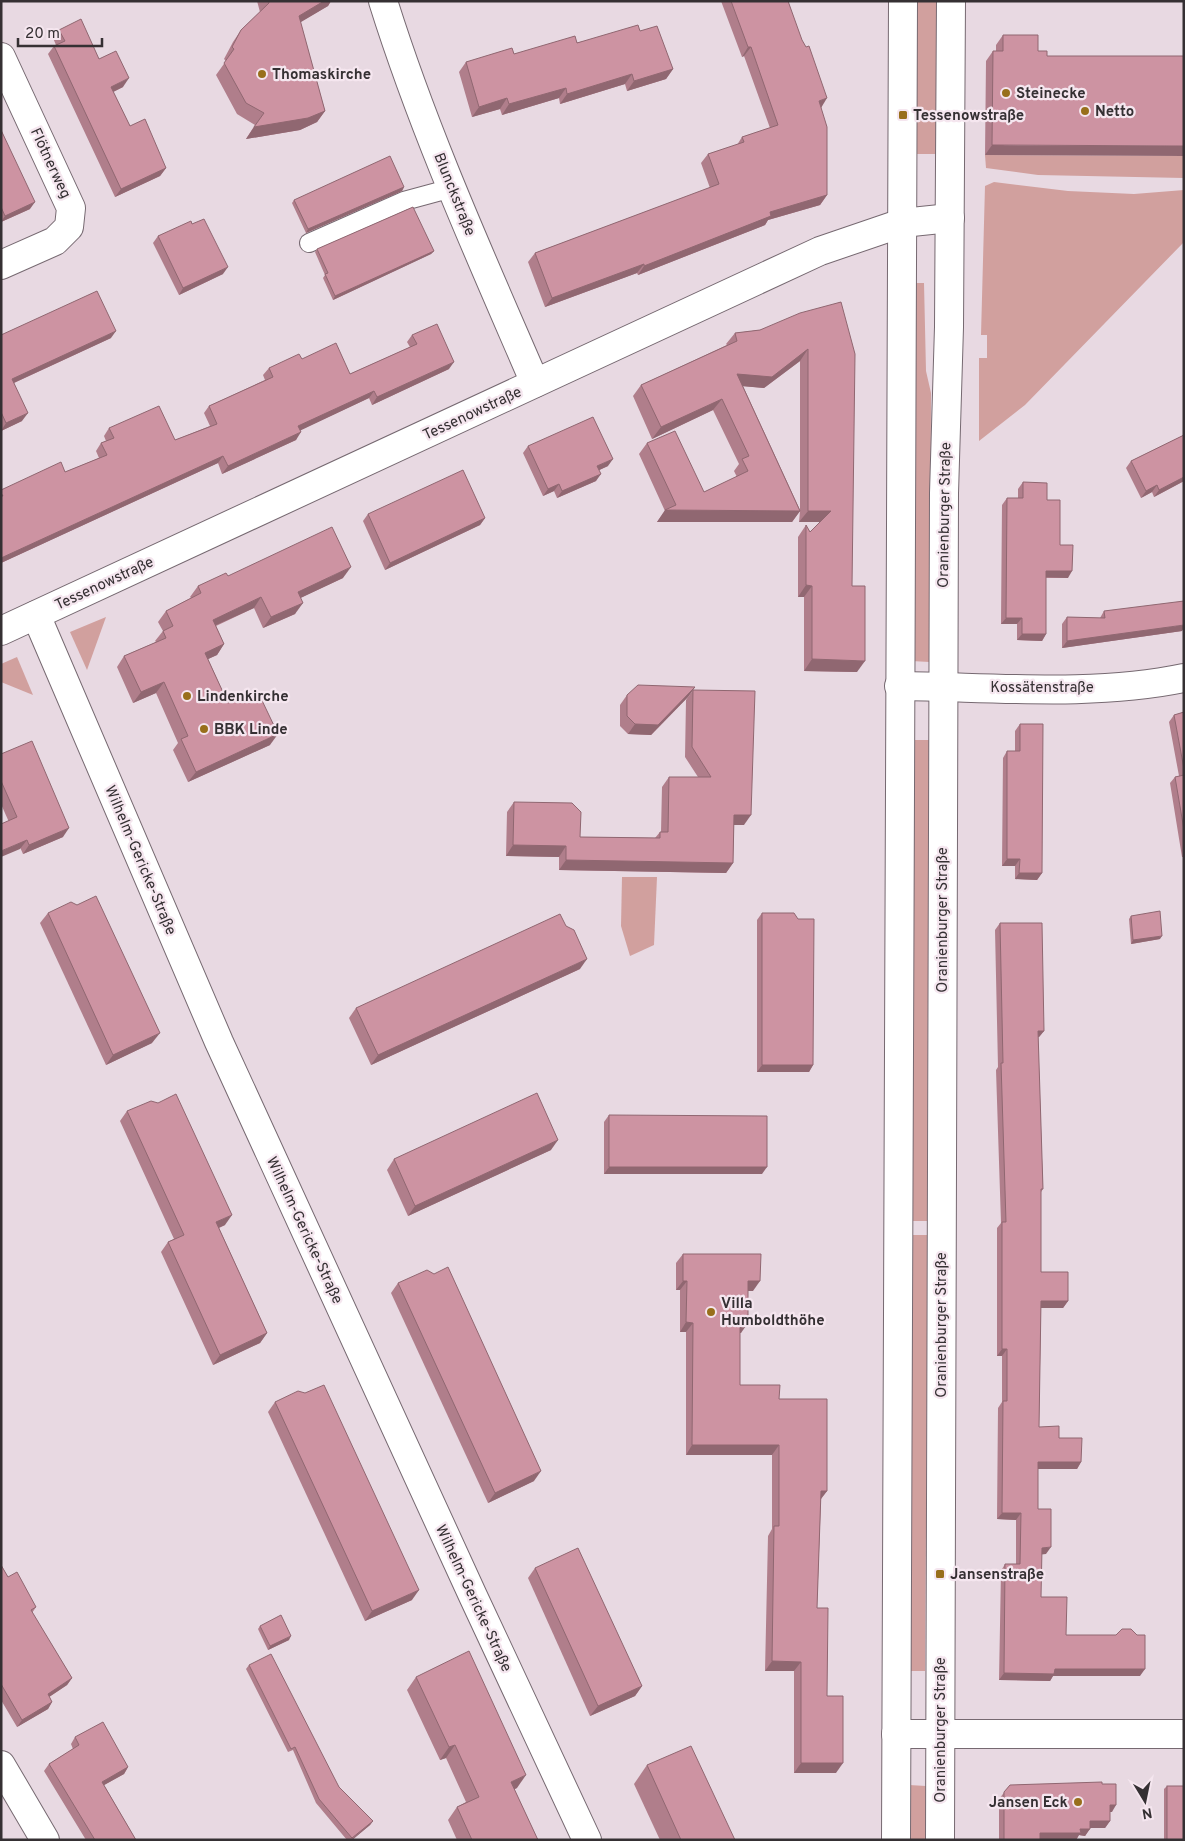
<svg xmlns="http://www.w3.org/2000/svg" width="1185" height="1841" viewBox="0 0 1185 1841" font-family="Overpass,sans-serif">
	<style>
		.green { fill: #d1a09e }
		.lines { fill: none; stroke-linecap: round; stroke-linejoin: round }
		.service-casing { stroke: #766971; stroke-width: 20 }
		.minor-casing { stroke: #766971; stroke-width: 30 }
		.secondary-casing { stroke: #766971; stroke-width: 30 }
		.service { stroke: #fff; stroke-width: 18 }
		.minor { stroke: #fff; stroke-width: 28 }
		.secondary { stroke: #fff; stroke-width: 28 }
		.wall { fill: #b07e8b; fill-rule: evenodd }
		.shaded-wall { fill: #906771 }
		.building { fill: #cd93a2; stroke: #906771 }
		.poi-dot { fill: #986f1b; stroke: #f5e6ef; stroke-width: 2 }
		.labels { text-anchor: middle; stroke-width: 4.5; stroke-linejoin: round; paint-order: stroke }
		.poi-label { font-size: 15px; font-weight: bold; fill: #353033; stroke: #f5e6ef; text-anchor: start }
		.street-label { font-size: 15px; fill: #353033; stroke: #f5e6ef }
	</style>
	<rect width="100%" height="100%" fill="#e8d9e2"/>
	<g class="green">
		<path d="M915 1H938L937 154H914Z"/>
		<path d="M985 155 1184 156V178L1038 175 986 168Z"/>
		<path d="M994 182 1068 191 1134 194 1184 190V242L1025 405 979 441V358H987V335H981L985 186Z"/>
		<path d="M912 283H924L926 371 931 393 930 662 911 661Z"/>
		<path d="M106 617 87 670 70 632Z"/>
		<path d="M17 657 33 695 1 682V664Z"/>
		<path d="M911 740H929L927 1221H909Z"/>
		<path d="M622 877H657L654 945 630 956 621 926Z"/>
		<path d="M910 1235H928L925 1671H909Z"/>
		<path d="M909 1785 926 1786V1840H908Z"/>
	</g>
	<g class="lines">
		<defs>
			<path id="service" d="M309 243 404 201 452 188"/>
			<g id="minor">
				<path d="M383 1C424 132 481 258 535 383"/>
				<path d="M1 57 71 208 69 227 55 241 1 265"/>
				<path d="M36 615 219 1042 473 1596 587 1840"/>
				<path d="M1 631 820 251 902 223 950 218"/>
				<path d="M899 686C991 687 1094 697 1184 678"/>
				<path d="M896 1734H1184"/>
				<path d="M1 1765 45 1840"/>
			</g>
			<g id="secondary">
				<path d="M896 1840 903 1"/>
				<path d="M940 1840 944 493 949 327 951 1"/>
			</g>
		</defs>
		<use href="#service" class="service-casing"/>
		<use href="#minor" class="minor-casing"/>
		<use href="#secondary" class="secondary-casing"/>
		<use href="#service" class="service"/>
		<use href="#minor" class="minor"/>
		<use href="#secondary" class="secondary"/>
	</g>
	<g class="wall">
		<path d="M257 1H331L328 6 300 22 325 111 317 122 300 130 246 139 255 125 237 114 216 75 226 61 224 59 233 42 241 30 260 12Z"/>
		<path d="M721 1H788L821 107 827 195 820 205 768 220 765 225 638 275 637 273 545 307 528 262 535 253 710 188 701 163 708 154 737 145 742 137 770 128 744 56 742 57Z"/>
		<path d="M59 30 99 59 123 87 113 92 130 126 166 168 160 176 115 197 48 54 54 46 56 45 53 38Z"/>
		<path d="M640 31 673 69 666 79 627 91 625 84 560 104 559 98 502 115 500 109 472 117 459 72 466 62 514 54Z"/>
		<path d="M1003 35 1047 56H1184L985 155 986 61 993 51H996V45Z"/>
		<path d="M1 130 30 209 1 222Z"/>
		<path d="M404 187 402 191 306 233 292 203 294 200Z"/>
		<path d="M192 224 223 274 179 295 153 243 158 236Z"/>
		<path d="M317 249 434 251 431 254 333 300 323 278 325 275 315 252Z"/>
		<path d="M841 302 852 586 857 672 804 671V597H798V537L806 525 810 532 820 522H799L800 511 792 522H657L665 511 639 454 647 443 704 492 737 477 734 471 739 464 713 410 652 439 633 396 641 385 727 345 726 344 735 333 760 330ZM800 361V510L743 386 764 388Z"/>
		<path d="M1 335 111 338 14 383 22 421 1 431Z"/>
		<path d="M412 335 449 369 372 405 369 398 300 430 296 440 222 474 218 463 1 563V490L65 472 99 458 96 451 101 443 106 441 104 436 109 428 175 440 210 426 204 413 209 406 265 380 263 375 269 368 302 359 350 374 410 347 407 342Z"/>
		<path d="M1184 435V481L1154 497 1152 492 1141 498 1126 468 1131 461Z"/>
		<path d="M528 446 608 466 599 470 596 481 557 498 554 491 543 496 523 453Z"/>
		<path d="M1023 482 1047 500 1060 545 1068 578H1046V634L1042 641 1017 640V624H1001L1002 505 1007 498H1018V489Z"/>
		<path d="M368 514 485 518 480 525 385 570 363 521Z"/>
		<path d="M228 576 343 578 300 598 295 614 263 628 254 608 216 626 224 644 217 655 208 659 228 703 270 745 188 782 173 750 178 743 156 693 133 703 117 667 124 656 156 642 155 641 163 631 158 622 166 611 191 598 190 597 198 586Z"/>
		<path d="M1104 611 1182 631 1062 648V624L1067 617 1100 618Z"/>
		<path d="M695 687 688 697 651 735 628 734 620 726V705L627 695Z"/>
		<path d="M693 690 744 825H734L733 863 726 873 559 870V857L506 856 507 812 514 802 580 837 655 838 660 832H661L662 787 669 777H698L685 757 686 700Z"/>
		<path d="M1184 712V857H1182L1170 783 1175 777 1179 776 1169 722 1174 715Z"/>
		<path d="M1020 724 1042 873 1037 880 1015 879V866H1002L1003 758 1007 751H1015V731Z"/>
		<path d="M1 754 63 837 23 854 1 804Z"/>
		<path d="M48 913 152 1043 106 1065 40 923Z"/>
		<path d="M762 913 813 1065 809 1072H757V920Z"/>
		<path d="M1131 916 1160 939 1131 944 1129 919Z"/>
		<path d="M1000 923 1044 1031 1039 1037H1038L1043 1189 1041 1192V1272L1068 1301 1063 1308H1041L1039 1427 1059 1438 1081 1462 1077 1469H1038V1509L1046 1554H1041V1597L1066 1635 1140 1676H1053L1050 1681 999 1680 1001 1571 1005 1564H1016V1520L997 1519 998 1408 1002 1402V1356H997V1228L1001 1223 996 1070 998 1067 995 930Z"/>
		<path d="M580 969 371 1065 349 1018 356 1008Z"/>
		<path d="M127 1111 225 1225 219 1228 267 1333 260 1343 213 1365 161 1252 168 1242 174 1239 120 1121Z"/>
		<path d="M609 1115 762 1174H604V1122Z"/>
		<path d="M551 1150 408 1216 387 1170 394 1159Z"/>
		<path d="M683 1254 753 1291H748L741 1333H740V1385L779 1399 827 1491 821 1499 817 1608 836 1773H794V1671H765L768 1536 772 1529V1455H686V1332H680V1290H676V1263Z"/>
		<path d="M398 1283 534 1481 488 1503 391 1293Z"/>
		<path d="M305 1393 412 1600 365 1621 268 1412 275 1402Z"/>
		<path d="M1 1565 8 1577 36 1607 32 1613 72 1678 67 1685 49 1697 52 1702 48 1709 17 1727 1 1700Z"/>
		<path d="M535 1568 642 1686 635 1696 590 1716 528 1578Z"/>
		<path d="M260 1626 289 1640 268 1650 258 1629Z"/>
		<path d="M249 1665 339 1787 373 1821 370 1825 352 1840H347L316 1803 293 1750 288 1752 246 1669Z"/>
		<path d="M416 1677 517 1788 514 1789 538 1840H457L448 1820 457 1807 466 1802 446 1758 440 1760 407 1690Z"/>
		<path d="M75 1737 128 1767 124 1774 104 1785 136 1840H86L44 1771 49 1764 73 1749 71 1744Z"/>
		<path d="M647 1765 735 1840H660L634 1784Z"/>
		<path d="M1102 1784 1112 1812H1110V1821L1105 1828H1090L1085 1836 1079 1835 1076 1840H999V1799L1010 1785Z"/>
		<path d="M1167 1786 1184 1840H1164V1789Z"/>
	</g>
	<g class="shaded-wall">
		<path d="M324 1H331L328 6 291 28 299 16Z"/>
		<path d="M748 47H751L744 56 742 57Z"/>
		<path d="M673 69 666 79 627 91 634 81Z"/>
		<path d="M632 74 625 84 560 104 567 94Z"/>
		<path d="M129 78 123 87 105 96 111 87Z"/>
		<path d="M566 88 559 98 502 115 509 104Z"/>
		<path d="M507 98 500 109 472 117 479 107Z"/>
		<path d="M827 98 821 108 819 101Z"/>
		<path d="M325 111 317 122 300 130 246 139 254 127Z"/>
		<path d="M992 145 1184 146V156L985 155Z"/>
		<path d="M166 168 160 176 115 197 121 189Z"/>
		<path d="M404 187 402 191 306 233 308 229Z"/>
		<path d="M827 195 820 205 768 220 765 225 638 275 644 266 770 212Z"/>
		<path d="M35 202 30 209 1 222 5 216Z"/>
		<path d="M434 251 431 254 333 300 335 296Z"/>
		<path d="M644 264 637 273 545 307 552 298Z"/>
		<path d="M228 267 223 274 179 295 183 288Z"/>
		<path d="M116 331 111 338 7 386 12 379Z"/>
		<path d="M808 349 800 361 764 388 729 385 737 374Z"/>
		<path d="M454 362 449 369 372 405 377 397Z"/>
		<path d="M374 391 369 398 293 434 298 426Z"/>
		<path d="M722 399 713 410 652 439 661 427Z"/>
		<path d="M28 413 22 421 1 431 6 423Z"/>
		<path d="M301 432 296 440 222 474 228 466Z"/>
		<path d="M223 456 218 463 1 563V558Z"/>
		<path d="M613 459 608 466 593 473 597 466Z"/>
		<path d="M601 474 596 481 557 498 562 491Z"/>
		<path d="M1184 477V481L1154 497 1159 490Z"/>
		<path d="M559 484 554 491 543 496 548 489Z"/>
		<path d="M1157 485 1152 492 1141 498 1146 491Z"/>
		<path d="M665 510 800 511 792 522H657Z"/>
		<path d="M808 511H831L823 522H799Z"/>
		<path d="M485 518 480 525 385 570 390 563Z"/>
		<path d="M351 567 343 578 290 603 298 592Z"/>
		<path d="M1046 571H1072L1068 578 1042 577Z"/>
		<path d="M806 585 812 586 804 597H798Z"/>
		<path d="M261 597 254 608 205 630 213 620Z"/>
		<path d="M303 603 295 614 263 628 271 617Z"/>
		<path d="M1006 618H1022L1017 624H1001Z"/>
		<path d="M1184 625V628L1182 631 1062 648 1067 641Z"/>
		<path d="M1022 634H1046L1042 641 1017 640Z"/>
		<path d="M224 644 217 655 197 664 205 653Z"/>
		<path d="M812 659 865 661 857 672 804 671Z"/>
		<path d="M164 682 156 693 133 703 141 692Z"/>
		<path d="M695 687 688 697 651 735 628 734 635 724Z"/>
		<path d="M278 734 270 745 188 782 196 772Z"/>
		<path d="M734 815H751L744 825H727Z"/>
		<path d="M69 828 63 837 23 854 29 845Z"/>
		<path d="M27 840 20 849 1 857V851Z"/>
		<path d="M513 845 566 846 559 857 506 856Z"/>
		<path d="M1007 859H1020L1015 866H1002Z"/>
		<path d="M566 860 733 863 726 873 559 870Z"/>
		<path d="M1019 873H1042L1037 880 1015 879Z"/>
		<path d="M1162 936 1160 939 1131 944 1133 940Z"/>
		<path d="M587 959 580 969 371 1065 378 1055Z"/>
		<path d="M1038 1031H1044L1039 1037 1033 1038Z"/>
		<path d="M160 1033 152 1043 106 1065 113 1055Z"/>
		<path d="M762 1065H813L809 1072H757Z"/>
		<path d="M558 1140 551 1150 408 1216 415 1206Z"/>
		<path d="M609 1167H767L762 1174H604Z"/>
		<path d="M232 1215 225 1225 209 1232 216 1222Z"/>
		<path d="M683 1281H687L680 1290H676Z"/>
		<path d="M748 1281H760L753 1291H742Z"/>
		<path d="M1041 1301H1068L1063 1308H1036Z"/>
		<path d="M686 1322 693 1323 686 1332H680Z"/>
		<path d="M740 1323H748L741 1333H733Z"/>
		<path d="M267 1333 260 1343 213 1365 220 1355Z"/>
		<path d="M1002 1349H1007L1002 1356H997Z"/>
		<path d="M692 1445H779L772 1455H686Z"/>
		<path d="M1038 1462H1081L1077 1469H1033Z"/>
		<path d="M541 1471 534 1481 488 1503 495 1493Z"/>
		<path d="M821 1491H827L820 1500Z"/>
		<path d="M1002 1513H1021L1016 1520 997 1519Z"/>
		<path d="M1051 1547 1046 1554 1037 1555 1042 1548Z"/>
		<path d="M419 1590 412 1600 365 1621 372 1611Z"/>
		<path d="M291 1636 289 1640 268 1650 270 1646Z"/>
		<path d="M772 1661 801 1662 794 1671H765Z"/>
		<path d="M1055 1669H1145L1140 1676H1053L1050 1681 999 1680 1004 1673Z"/>
		<path d="M72 1678 67 1685 43 1701 48 1694Z"/>
		<path d="M642 1686 635 1696 590 1716 598 1706Z"/>
		<path d="M52 1702 48 1709 17 1727 22 1720Z"/>
		<path d="M455 1745 446 1758 440 1760 449 1747Z"/>
		<path d="M801 1763H843L836 1773H794Z"/>
		<path d="M128 1767 124 1774 97 1789 102 1782Z"/>
		<path d="M526 1775 517 1788 502 1795 511 1782Z"/>
		<path d="M1110 1805H1116L1112 1812H1105Z"/>
		<path d="M373 1821 370 1825 352 1840H351Z"/>
		<path d="M1090 1821H1110L1105 1828H1085Z"/>
		<path d="M1080 1829H1090L1085 1836 1079 1835 1076 1840H1035L1040 1833Z"/>
	</g>
	<g class="building">
		<path d="M269 1H324L299 16 325 111 308 118 254 127 264 113 246 103 224 63 234 49 232 47 241 30 269 3Z"/>
		<path d="M731 1H788L802 40 806 47 809 46 827 98 819 101 827 127V195L770 212 771 216 644 266V264L552 298 535 253 719 184 708 154 744 142 742 137 778 125 751 47H748Z"/>
		<path d="M81 19 99 59 116 51 129 78 111 87 130 126 145 119 166 168 121 189 54 46 65 41 59 30Z"/>
		<path d="M638 25 640 31 657 26 673 69 634 81 632 74 567 94 566 88 509 104 507 98 479 107 466 62 512 48 514 54 575 36 577 43Z"/>
		<path d="M1003 35H1038V51H1047V56H1184V146L992 145 993 51H1003Z"/>
		<path d="M1 130 35 202 5 216 1 207Z"/>
		<path d="M390 156 404 187 308 229 294 200Z"/>
		<path d="M413 207 434 251 335 296 325 274 328 273 317 249Z"/>
		<path d="M204 219 228 267 183 288 158 236 191 221 192 224Z"/>
		<path d="M97 291 116 331 12 379 28 413 6 423 1 412V335Z"/>
		<path d="M841 302 855 354 852 586H865V661L812 659V586L806 585V525L810 532 831 511H808V349L772 377 737 374 800 511 665 510 676 505 647 443 675 431 704 492 748 471 742 459 749 456 722 399 661 427 641 385 737 341 735 333 760 330 800 313Z"/>
		<path d="M437 324 454 362 377 397 374 391 298 426 301 432 228 466 223 456 1 558V496H3L1 493V490L61 462 65 472 107 455 101 443 114 438 109 428 159 406 175 440 217 424 209 406 273 377 269 368 299 354 302 359 336 343 350 374 417 344 412 335Z"/>
		<path d="M593 417 613 459 597 466 601 474 562 491 559 484 548 489 528 446Z"/>
		<path d="M1184 435V477L1159 490 1157 485 1146 491 1131 461Z"/>
		<path d="M463 470 485 518 390 563 368 514Z"/>
		<path d="M1023 482 1047 483V500H1060V545H1073L1072 571H1046V634H1022V618H1006L1007 498H1023Z"/>
		<path d="M332 527 351 567 298 592 303 603 271 617 261 597 213 620 224 644 205 653 228 703 257 690 278 734 196 772 181 739 188 736 164 682 141 692 124 656 166 638 163 631 173 626 166 611 201 593 198 586 226 573 228 576Z"/>
		<path d="M1184 601V625L1067 641V617L1105 618 1104 611Z"/>
		<path d="M638 685 695 687 658 725 635 724 627 716V695Z"/>
		<path d="M693 690 755 691 751 815H734L733 863 566 860V846L513 845 514 802 572 803 581 812 580 837 660 838V832H668L669 777H711L692 747Z"/>
		<path d="M1184 712V769L1174 715Z"/>
		<path d="M1020 724H1043L1042 873H1019L1020 859H1007V751H1020Z"/>
		<path d="M32 741 69 828 29 845 27 840 1 851V824L17 817 1 781V754Z"/>
		<path d="M1184 775V830L1175 777Z"/>
		<path d="M96 896 160 1033 113 1055 48 913 71 902 77 905Z"/>
		<path d="M1160 911 1162 936 1133 940 1131 916Z"/>
		<path d="M762 913H794L798 919H814L813 1065H762Z"/>
		<path d="M560 914 566 926 574 930 587 959 378 1055 356 1008Z"/>
		<path d="M1000 923H1042L1044 1031H1038L1043 1189H1041V1272H1068V1301H1041L1039 1427 1059 1426V1438H1082L1081 1462H1038V1509H1051V1547L1042 1548 1041 1597H1067L1066 1635H1116L1122 1629H1131L1137 1635H1145V1669H1055L1054 1674 1004 1673 1005 1564H1020L1021 1513H1002L1003 1401H1007V1349H1002V1222H1006L1001 1063H1003Z"/>
		<path d="M537 1093 558 1140 415 1206 394 1159Z"/>
		<path d="M176 1094 232 1215 216 1222 267 1333 220 1355 168 1242 184 1235 127 1111 151 1101 158 1103Z"/>
		<path d="M609 1115 767 1116V1167H609Z"/>
		<path d="M683 1254H761L760 1281H748V1323H740V1385H780L779 1399H827V1491H821L817 1608H828L827 1696H843V1763H801V1662L772 1661 774 1526H779V1445H692L693 1323 686 1322 687 1281H683Z"/>
		<path d="M448 1267 541 1471 495 1493 398 1283 427 1270 434 1274Z"/>
		<path d="M324 1385 419 1590 372 1611 275 1402 298 1391 305 1393Z"/>
		<path d="M578 1548 642 1686 598 1706 535 1568Z"/>
		<path d="M1 1565 8 1577 17 1572 36 1607 31 1610 72 1678 48 1694 52 1702 22 1720 1 1684Z"/>
		<path d="M281 1615 291 1636 270 1646 260 1626Z"/>
		<path d="M469 1651 526 1775 511 1782 538 1840H472L457 1807 479 1797 455 1745 449 1747 416 1677Z"/>
		<path d="M271 1654 339 1787 373 1821 352 1838 319 1799 295 1747 291 1749 249 1665Z"/>
		<path d="M103 1722 128 1767 102 1782 136 1840H95L49 1764 79 1745 75 1737Z"/>
		<path d="M691 1746 735 1840H681L647 1765Z"/>
		<path d="M1102 1782V1784H1116V1805H1110V1821H1090V1829H1080L1081 1833H1040V1840H1004V1792L1010 1785Z"/>
		<rect x="1167" y="1786" width="17" height="54"/>
	</g>
	<g class="poi-dot">
		<circle cx="262" cy="74" r="5"/>
		<circle cx="1006" cy="93" r="5"/>
		<circle cx="1085" cy="111" r="5"/>
		<rect x="898" y="110" width="10" height="10" rx="2.5"/>
		<circle cx="187" cy="696" r="5"/>
		<circle cx="204" cy="729" r="5"/>
		<circle cx="711" cy="1312" r="5"/>
		<rect x="935" y="1569" width="10" height="10" rx="2.5"/>
		<circle cx="1078" cy="1802" r="5"/>
	</g>
	<g class="labels">
		<g class="poi-label">
			<text x="272" y="79">Thomaskirche</text>
			<text x="1016" y="98">Steinecke</text>
			<text x="1095" y="116">Netto</text>
			<text x="913" y="120">Tessenowstraße</text>
			<text x="197" y="701">Lindenkirche</text>
			<text x="214" y="734">BBK Linde</text>
			<text x="721" y="1308">Villa<tspan x="721" dy="17">Humboldthöhe</tspan></text>
			<text x="950" y="1579">Jansenstraße</text>
			<text x="1068" y="1807" text-anchor="end">Jansen Eck</text>
		</g>
		<g class="street-label">
			<text transform="translate(51 163) rotate(65)" y="5">Flötnerweg</text>
			<text transform="translate(455 194) rotate(68)" y="5">Blunckstraße</text>
			<text transform="translate(472 413) rotate(-25)" y="5">Tessenowstraße</text>
			<text transform="translate(944 515) rotate(-89)" y="5">Oranienburger Straße</text>
			<text transform="translate(104 583) rotate(-25)" y="5">Tessenowstraße</text>
			<text x="1042" y="692">Kossätenstraße</text>
			<text transform="translate(141 860) rotate(67)" y="5">Wilhelm-Gericke-Straße</text>
			<text transform="translate(942 920) rotate(-90)" y="5">Oranienburger Straße</text>
			<text transform="translate(305 1230) rotate(65)" y="5">Wilhelm-Gericke-Straße</text>
			<text transform="translate(941 1325) rotate(-90)" y="5">Oranienburger Straße</text>
			<text transform="translate(474 1598) rotate(65)" y="5">Wilhelm-Gericke-Straße</text>
			<text transform="translate(940 1730) rotate(-90)" y="5">Oranienburger Straße</text>
		</g>
	</g>
	<rect width="1185" height="1841" fill="none" stroke="#353033" stroke-width="5"/>
	<g transform="translate(1145 1801) rotate(170)" stroke="#f5e6ef" stroke-width="4" paint-order="stroke">
	<path d="M0-4L9 19L0 12L-9 19Z" fill="#353033"/>
	<text y="-8" font-size="14" font-weight="bold" text-anchor="middle" fill="#353033">N</text>
	</g>
	<path d="M18 38v8h84v-8" fill="none" stroke="#353033" stroke-width="2.5"/>
	<text x="25" y="38" font-size="15" fill="#353033" stroke="#f5e6ef" stroke-width="4" paint-order="stroke">20 m</text>
</svg>
